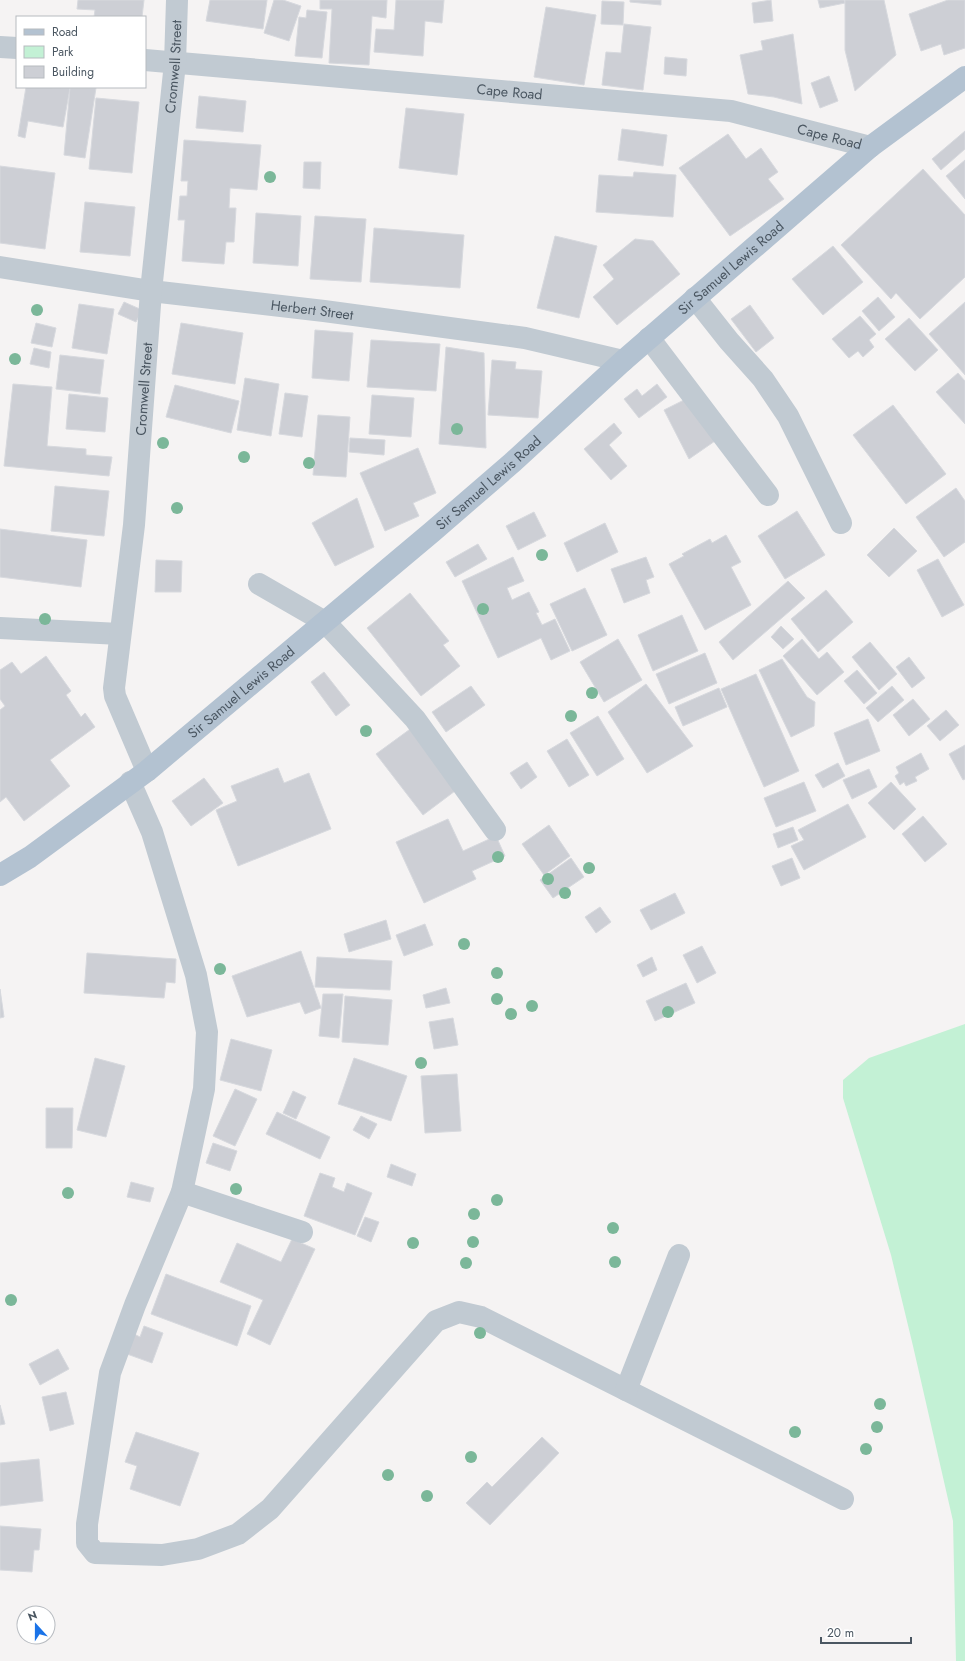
<svg xmlns="http://www.w3.org/2000/svg" width="965" height="1661" viewBox="0 0 965 1661" font-family="Jost,sans-serif">
	<style>
		.green { fill: #c3f1d5 }
		.building { fill: #cdcfd5; stroke: #d7d9de }
		.lines { fill: none; stroke-linecap: round; stroke-linejoin: round }
		.minor { stroke: #c1cad2; stroke-width: 22 }
		.major { stroke: #b3c2d1; stroke-width: 22 }
		.tree { fill: #7bb799 }
		.labels { text-anchor: middle; stroke-width: 4; stroke-linejoin: round; paint-order: stroke }
		.street-label { font-size: 14px; fill: #4a5661; stroke: #fff }
	</style>
	<rect width="100%" height="100%" fill="#f5f3f3"/>
	<path class="green" d="M965 1024V1661H956L953 1521 913 1346 891 1255 843 1098V1080L869 1058Z"/>
	<g class="building">
		<path d="M78 0H144L142 17H94L95 10 77 9Z"/>
		<path d="M210 0H267L263 29 206 21Z"/>
		<path d="M274 0H283L301 6 289 41 264 33Z"/>
		<path d="M320 0H387L386 18 372 16 369 65 329 63 332 9H320Z"/>
		<path d="M396 0H444L442 23 425 21 423 56 374 52 376 29 394 30Z"/>
		<path d="M630 0H661V5L630 2Z"/>
		<path d="M771 0 773 21 754 23 752 3Z"/>
		<path d="M818 0H844L845 3 820 8Z"/>
		<path d="M845 0H884L896 55 855 91 845 50Z"/>
		<path d="M948 0H965V48L944 55 941 44 921 51 909 14Z"/>
		<path d="M602 1 624 2 623 25 601 24Z"/>
		<path d="M546 7 596 15 584 85 534 77Z"/>
		<path d="M307 10 327 12 322 58 295 56 299 17 306 18Z"/>
		<path d="M624 24 651 27 643 90 602 85 606 52 621 53Z"/>
		<path d="M793 34 802 104 774 97 748 94 740 55 763 50 761 41Z"/>
		<path d="M665 57 687 59 686 76 664 74Z"/>
		<path d="M829 76 838 101 820 108 811 83Z"/>
		<path d="M26 87 70 88 63 127 28 121 25 138 18 136Z"/>
		<path d="M70 88H96L85 158 64 155Z"/>
		<path d="M199 96 246 101 243 132 196 128Z"/>
		<path d="M96 98 139 102 132 173 89 169Z"/>
		<path d="M406 108 464 114 457 175 399 168Z"/>
		<path d="M622 129 667 135 663 166 618 160Z"/>
		<path d="M965 131V149L941 170 932 159Z"/>
		<path d="M728 134 746 159 761 148 778 172 768 179 784 199 730 236 679 168Z"/>
		<path d="M184 140 261 145 257 190 230 188 229 208H236L234 242H226L224 264 182 261 185 220H178L180 196H187L188 181H181Z"/>
		<path d="M965 160V199L946 176Z"/>
		<path d="M304 162H321L320 189 303 188Z"/>
		<path d="M0 166 55 173 45 249 0 243Z"/>
		<path d="M923 169 965 215V277L920 319 896 293 891 299 841 245Z"/>
		<path d="M634 172 676 175 673 217 596 212 599 175 633 177Z"/>
		<path d="M85 202 135 207 130 256 80 252Z"/>
		<path d="M256 213 301 216 298 266 253 263Z"/>
		<path d="M315 216 366 219 361 282 310 279Z"/>
		<path d="M374 228 464 235 460 288 370 282Z"/>
		<path d="M555 236 597 246 579 318 537 308Z"/>
		<path d="M635 239 653 241 680 274 617 325 593 297 614 279 603 265Z"/>
		<path d="M833 246 863 282 823 315 792 279Z"/>
		<path d="M878 297 895 317 879 331 862 311Z"/>
		<path d="M124 302 142 310 136 322 118 314Z"/>
		<path d="M965 302V375L929 334Z"/>
		<path d="M79 304 114 309 107 354 72 348Z"/>
		<path d="M750 305 774 338 756 352 731 319Z"/>
		<path d="M860 316 876 334 869 340 874 347 863 357 858 351 849 358 832 339Z"/>
		<path d="M909 318 938 350 915 371 885 339Z"/>
		<path d="M36 323 56 328 52 347 31 343Z"/>
		<path d="M181 323 243 333 235 384 172 374Z"/>
		<path d="M315 330 353 333 349 381 312 378Z"/>
		<path d="M371 340 440 344 436 391 367 387Z"/>
		<path d="M446 347 484 353 486 448 439 444Z"/>
		<path d="M34 348 51 352 49 368 30 364Z"/>
		<path d="M60 355 104 360 100 394 56 389Z"/>
		<path d="M492 360 516 362 515 369 542 371 538 418 488 415Z"/>
		<path d="M958 373 965 381V424L936 392Z"/>
		<path d="M245 378 279 384 271 436 237 430Z"/>
		<path d="M13 384 52 387 47 446 86 449V455L112 457 109 476 4 466Z"/>
		<path d="M657 384 667 397 639 418 624 399 637 389 642 396Z"/>
		<path d="M175 385 239 401 231 433 166 417Z"/>
		<path d="M285 393 308 396 302 437 279 434Z"/>
		<path d="M69 394 108 398 105 432 66 429Z"/>
		<path d="M372 395 414 398 411 437 369 434Z"/>
		<path d="M686 399 715 441 689 459 664 410Z"/>
		<path d="M893 405 946 474 906 504 853 435Z"/>
		<path d="M318 415 350 417 346 477 313 475Z"/>
		<path d="M614 423 622 433 609 445 627 466 611 480 584 449Z"/>
		<path d="M350 438 385 440 384 455 349 452Z"/>
		<path d="M418 448 436 493 413 503 419 516 385 531 360 473Z"/>
		<path d="M55 486 109 491 104 536 51 531Z"/>
		<path d="M956 488 965 501V542L944 557 916 517Z"/>
		<path d="M357 498 374 547 335 566 312 523Z"/>
		<path d="M797 511 825 555 785 579 758 536Z"/>
		<path d="M534 512 546 536 518 550 506 526Z"/>
		<path d="M605 523 618 552 577 572 564 543Z"/>
		<path d="M894 528 917 551 889 577 867 555Z"/>
		<path d="M0 529 87 540 81 587 0 577Z"/>
		<path d="M726 535 741 562 731 567 751 605 705 630 669 564 684 556 682 554 710 539 712 543Z"/>
		<path d="M478 544 487 559 455 577 446 562Z"/>
		<path d="M513 557 524 581 507 588 512 600 529 592 539 612 536 613 542 625 555 619 570 651 551 660 541 638 498 658 462 581Z"/>
		<path d="M646 557 654 577 646 580 650 593 624 603 611 569Z"/>
		<path d="M938 559 964 605 942 617 917 570Z"/>
		<path d="M156 560 182 561 181 592H155Z"/>
		<path d="M788 581 805 598 733 660 719 642Z"/>
		<path d="M585 588 607 635 572 651 550 604Z"/>
		<path d="M826 590 853 622 818 652 791 619Z"/>
		<path d="M410 593 449 641 443 645 460 666 421 696 367 628Z"/>
		<path d="M682 615 698 651 653 671 638 635Z"/>
		<path d="M781 626 794 639 783 649 771 637Z"/>
		<path d="M618 639 642 680 604 702 580 662Z"/>
		<path d="M802 639 819 659 827 652 844 672 817 695 783 656Z"/>
		<path d="M870 642 897 674 879 690 852 657Z"/>
		<path d="M705 653 717 683 669 704 656 674Z"/>
		<path d="M46 656 71 691 66 695 81 717 85 713 95 727 50 760 70 786 24 821 6 797 0 802V710L5 706 0 699V670L12 662 21 674Z"/>
		<path d="M909 657 925 678 912 688 896 667Z"/>
		<path d="M782 659 807 697 815 702 814 726 791 737 759 670Z"/>
		<path d="M857 670 877 693 864 704 844 681Z"/>
		<path d="M324 672 350 705 336 716 311 682Z"/>
		<path d="M756 674 799 771 764 787 721 689Z"/>
		<path d="M646 684 693 746 647 773 608 712Z"/>
		<path d="M471 686 485 705 446 732 432 712Z"/>
		<path d="M892 686 904 700 878 722 866 708Z"/>
		<path d="M719 688 727 707 683 726 675 707Z"/>
		<path d="M913 699 930 719 909 736 893 715Z"/>
		<path d="M946 710 959 725 940 741 927 726Z"/>
		<path d="M598 716 624 759 597 776 570 733Z"/>
		<path d="M868 719 880 751 846 765 834 733Z"/>
		<path d="M413 727 459 788 423 815 376 754Z"/>
		<path d="M567 739 589 775 569 787 547 751Z"/>
		<path d="M965 745V779L963 780 949 754Z"/>
		<path d="M921 753 929 769 915 777 917 781 906 786 904 782 900 785 895 776 899 773 896 767Z"/>
		<path d="M527 762 537 777 521 789 510 773Z"/>
		<path d="M838 763 845 776 823 788 815 775Z"/>
		<path d="M278 768 284 783 309 773 331 829 238 866 216 810 237 801 231 786Z"/>
		<path d="M869 769 877 787 852 799 843 780Z"/>
		<path d="M204 778 223 803 191 826 172 801Z"/>
		<path d="M804 782 816 811 776 827 764 798Z"/>
		<path d="M891 782 916 809 894 830 868 803Z"/>
		<path d="M848 804 866 837 804 870 791 846 804 840 798 830Z"/>
		<path d="M923 816 947 844 925 862 902 834Z"/>
		<path d="M448 819 463 851 496 836 505 856 472 871 476 879 424 903 396 842Z"/>
		<path d="M549 825 570 856 544 875 522 844Z"/>
		<path d="M793 827 798 840 778 848 773 834Z"/>
		<path d="M571 858 584 877 553 898 540 880Z"/>
		<path d="M792 858 800 878 781 886 772 866Z"/>
		<path d="M675 893 685 913 651 930 640 910Z"/>
		<path d="M600 907 611 922 596 933 585 917Z"/>
		<path d="M386 920 391 939 349 952 344 934Z"/>
		<path d="M425 924 433 945 404 956 396 935Z"/>
		<path d="M702 946 716 973 697 983 683 955Z"/>
		<path d="M301 951 321 1008 305 1014 300 1002 247 1017 232 976Z"/>
		<path d="M87 953 176 959 175 983 166 982 164 998 84 993Z"/>
		<path d="M317 957 392 961 390 990 315 987Z"/>
		<path d="M652 957 657 970 643 977 637 965Z"/>
		<path d="M686 983 695 1003 655 1021 646 1001Z"/>
		<path d="M446 988 450 1003 426 1008 423 995Z"/>
		<path d="M0 989 4 1017 0 1018Z"/>
		<path d="M323 994H343L339 1038 319 1036Z"/>
		<path d="M345 996 392 1000 388 1045 342 1042Z"/>
		<path d="M453 1018 458 1045 434 1049 429 1022Z"/>
		<path d="M231 1039 272 1050 261 1091 220 1080Z"/>
		<path d="M95 1058 125 1066 106 1137 77 1130Z"/>
		<path d="M354 1058 407 1076 391 1121 338 1104Z"/>
		<path d="M457 1074 461 1131 425 1133 421 1076Z"/>
		<path d="M235 1089 257 1099 235 1146 213 1136Z"/>
		<path d="M293 1091 306 1097 296 1119 283 1113Z"/>
		<path d="M46 1108H73L72 1148H46Z"/>
		<path d="M277 1112 330 1137 320 1159 266 1134Z"/>
		<path d="M361 1116 377 1124 369 1139 353 1130Z"/>
		<path d="M213 1143 237 1151 230 1171 206 1163Z"/>
		<path d="M391 1164 416 1174 412 1186 387 1177Z"/>
		<path d="M320 1173 335 1178 332 1187 344 1192 347 1183 372 1193 355 1235 304 1216Z"/>
		<path d="M131 1182 154 1188 150 1202 127 1197Z"/>
		<path d="M365 1217 379 1222 371 1242 357 1236Z"/>
		<path d="M292 1239 315 1249 270 1345 247 1334 263 1300 220 1282 237 1243 281 1262Z"/>
		<path d="M166 1274 251 1306 237 1346 151 1314Z"/>
		<path d="M144 1326 163 1333 152 1363 127 1354 134 1334 140 1337Z"/>
		<path d="M58 1349 69 1369 40 1385 29 1364Z"/>
		<path d="M66 1392 74 1424 50 1431 42 1397Z"/>
		<path d="M0 1405 5 1424 0 1425Z"/>
		<path d="M136 1432 199 1453 180 1506 130 1489 137 1466 125 1462Z"/>
		<path d="M542 1437 559 1453 490 1525 466 1503 487 1482 492 1487Z"/>
		<path d="M39 1459 43 1501 0 1506V1463Z"/>
		<path d="M0 1526 41 1529 39 1550H34L32 1572 0 1570Z"/>
	</g>
	<g class="lines">
		<g class="minor">
			<path d="M0 47 17 48"/>
			<path id="s1" d="M145 60 731 111 870 147"/>
			<path id="s2" d="M0 267 151 291 324 311 525 338 623 361"/>
			<path d="M695 298 729 341 763 379 788 416 841 523"/>
			<path d="M649 338 768 495"/>
			<path d="M259 584 325 622 415 719 495 830"/>
			<path d="M0 628 120 634"/>
			<path id="s3" d="M147 771 115 696 114 688 134 525 151 291 175 63 177 0"/>
			<path d="M130 782 152 832 196 975 207 1032 204 1089 182 1192 135 1305 110 1373 87 1524V1543L95 1553 162 1555 198 1549 238 1534 270 1509 436 1321 459 1312 481 1317 843 1499"/>
			<path d="M182 1192 302 1232"/>
			<path d="M626 1390 679 1255"/>
		</g>
		<path class="major" id="s4" d="M0 875 30 857 147 771 432 532 513 462 623 361 870 147 965 77"/>
	</g>
	<g class="tree">
		<circle cx="270" cy="177" r="6"/>
		<circle cx="37" cy="310" r="6"/>
		<circle cx="15" cy="359" r="6"/>
		<circle cx="457" cy="429" r="6"/>
		<circle cx="163" cy="443" r="6"/>
		<circle cx="244" cy="457" r="6"/>
		<circle cx="309" cy="463" r="6"/>
		<circle cx="177" cy="508" r="6"/>
		<circle cx="542" cy="555" r="6"/>
		<circle cx="483" cy="609" r="6"/>
		<circle cx="45" cy="619" r="6"/>
		<circle cx="592" cy="693" r="6"/>
		<circle cx="571" cy="716" r="6"/>
		<circle cx="366" cy="731" r="6"/>
		<circle cx="498" cy="857" r="6"/>
		<circle cx="589" cy="868" r="6"/>
		<circle cx="548" cy="879" r="6"/>
		<circle cx="565" cy="893" r="6"/>
		<circle cx="464" cy="944" r="6"/>
		<circle cx="220" cy="969" r="6"/>
		<circle cx="497" cy="973" r="6"/>
		<circle cx="497" cy="999" r="6"/>
		<circle cx="532" cy="1006" r="6"/>
		<circle cx="668" cy="1012" r="6"/>
		<circle cx="511" cy="1014" r="6"/>
		<circle cx="421" cy="1063" r="6"/>
		<circle cx="236" cy="1189" r="6"/>
		<circle cx="68" cy="1193" r="6"/>
		<circle cx="497" cy="1200" r="6"/>
		<circle cx="474" cy="1214" r="6"/>
		<circle cx="613" cy="1228" r="6"/>
		<circle cx="473" cy="1242" r="6"/>
		<circle cx="413" cy="1243" r="6"/>
		<circle cx="615" cy="1262" r="6"/>
		<circle cx="466" cy="1263" r="6"/>
		<circle cx="11" cy="1300" r="6"/>
		<circle cx="480" cy="1333" r="6"/>
		<circle cx="880" cy="1404" r="6"/>
		<circle cx="877" cy="1427" r="6"/>
		<circle cx="795" cy="1432" r="6"/>
		<circle cx="866" cy="1449" r="6"/>
		<circle cx="471" cy="1457" r="6"/>
		<circle cx="388" cy="1475" r="6"/>
		<circle cx="427" cy="1496" r="6"/>
	</g>
	<g class="labels">
		<g class="street-label">
			<text dy="5" stroke="none"><textPath href="#s3" startOffset="714">Cromwell Street</textPath></text>
			<text dy="5" stroke="none"><textPath href="#s1" startOffset="366">Cape Road</textPath></text>
			<text dy="5" stroke="none"><textPath href="#s1" startOffset="690">Cape Road</textPath></text>
			<text dy="5" stroke="none"><textPath href="#s4" startOffset="951">Sir Samuel Lewis Road</textPath></text>
			<text dy="5" stroke="none"><textPath href="#s2" startOffset="315">Herbert Street</textPath></text>
			<text dy="5" stroke="none"><textPath href="#s3" startOffset="390">Cromwell Street</textPath></text>
			<text dy="5" stroke="none"><textPath href="#s4" startOffset="627">Sir Samuel Lewis Road</textPath></text>
			<text dy="5" stroke="none"><textPath href="#s4" startOffset="303">Sir Samuel Lewis Road</textPath></text>
		</g>
	</g>
	<rect x="16" y="16" width="130" height="72" fill="#ffffff" stroke="#b7bbc0"/>
	<rect x="24" y="29" width="20" height="6" fill="#b3c2d1" stroke="#b7bbc0"/>
	<text x="52" y="36" font-size="12" fill="#4a5661">Road</text>
	<rect x="24" y="46" width="20" height="12" fill="#c3f1d5" stroke="#b7bbc0"/>
	<text x="52" y="56" font-size="12" fill="#4a5661">Park</text>
	<rect x="24" y="66" width="20" height="12" fill="#cdcfd5" stroke="#b7bbc0"/>
	<text x="52" y="76" font-size="12" fill="#4a5661">Building</text>
	<g transform="translate(36 1625) rotate(339)"><circle r="19" fill="#ffffff" stroke="#b7bbc0"/>
	<path d="M0-3L7 15L0 10L-7 15Z" fill="#1a73e8"/>
	<text y="-6" font-size="11" font-weight="bold" text-anchor="middle" fill="#4a5661">N</text>
	</g>
	<path d="M821 1637v6h90v-6" fill="none" stroke="#4a5661" stroke-width="2"/>
	<text x="827" y="1637" font-size="12" fill="#4a5661" stroke="#ffffff" stroke-width="3" paint-order="stroke">20 m</text>
</svg>
